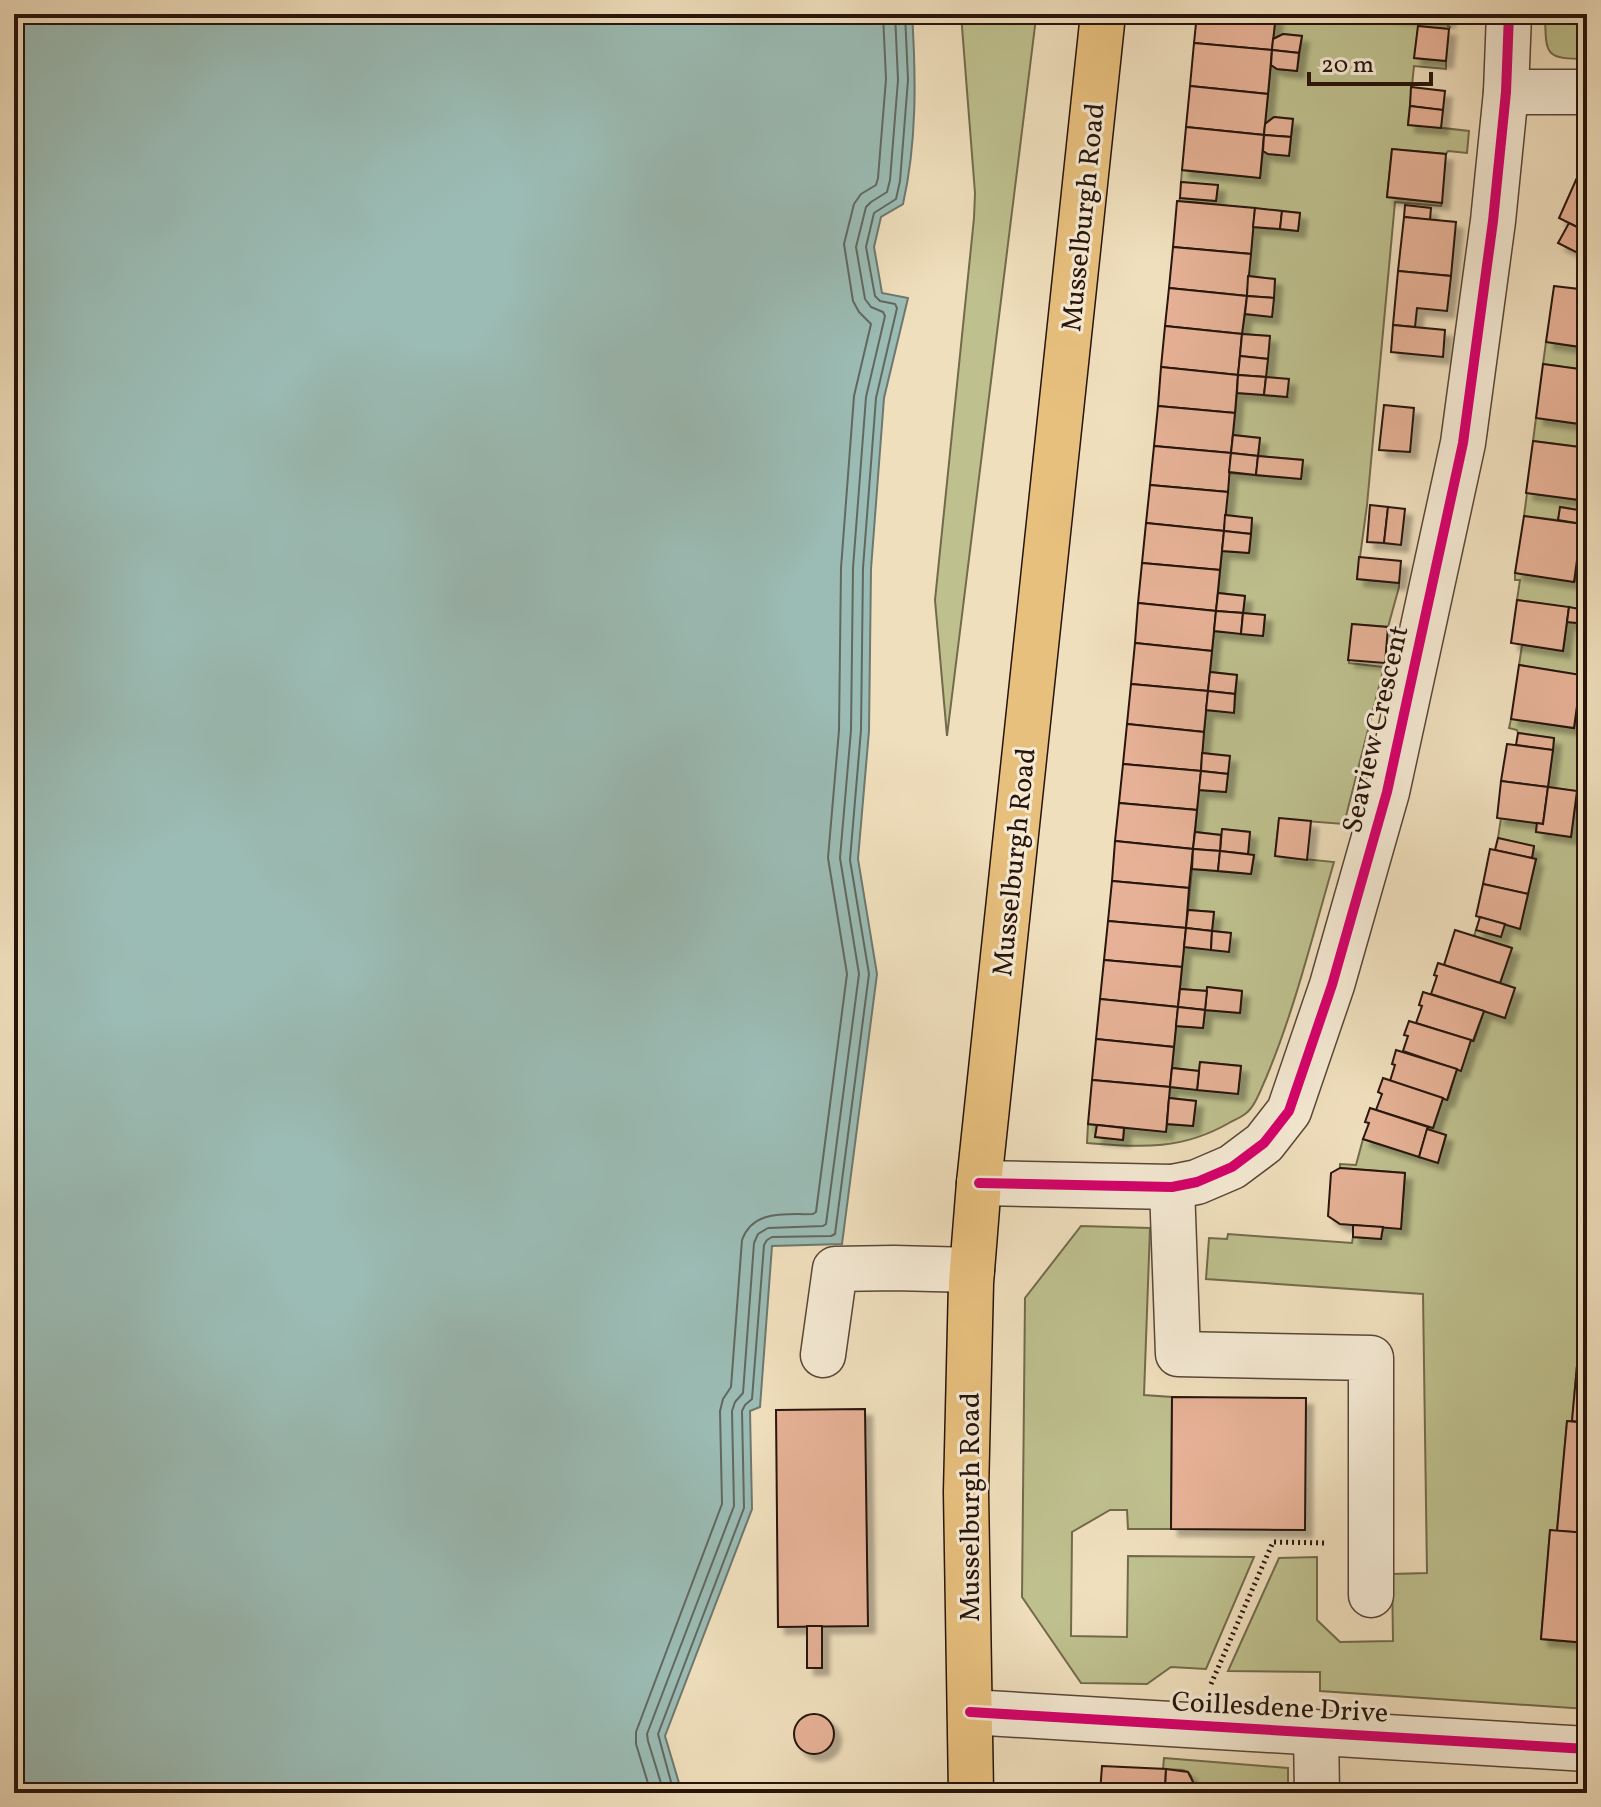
<svg xmlns="http://www.w3.org/2000/svg" width="1601" height="1807" viewBox="0 0 1601 1807" font-family="Vollkorn,serif">
	<style>
		.green { fill: #bec08e; stroke: #726a4c; stroke-width: 2 }
		.water { fill: #9bbcb5; stroke: #6d7871; stroke-width: 2 }
		.lines { fill: none; stroke-linecap: round; stroke-linejoin: round }
		.shore { stroke: #616860; stroke-width: 2 }
		.building { fill: #e6b196; stroke: #27130b; stroke-width: 2; filter: url(#shadow) }
		.minor-casing { stroke: #594638; stroke-width: 47 }
		.major-casing { stroke: #27130b; stroke-width: 47 }
		.path { stroke: #27130b; stroke-width: 5; stroke-dasharray: 2 4; stroke-linecap: butt }
		.minor { stroke: #f5ead4; stroke-width: 44 }
		.major { stroke: #e8c07e; stroke-width: 44 }
		.cycleway-casing { stroke: #f5ead4; stroke-width: 15 }
		.cycleway { stroke: #d6006c; stroke-width: 10 }
		.labels { text-anchor: middle; stroke-width: 6; stroke-linejoin: round; paint-order: stroke }
		.street-label { font-size: 28px; fill: #27130b; stroke: #f5ead4 }
	</style>
	<defs>
		<filter id="shadow"><feDropShadow dx="7" dy="7" stdDeviation="2" flood-color="#0004"/></filter>
	</defs>
	<rect width="100%" height="100%" fill="#f0dfbd"/>
	<filter id="stains"><feTurbulence type="fractalNoise" baseFrequency=".0025" numOctaves="4"/><feColorMatrix values="0 0 0 0 .2 0 0 0 0 .09 0 0 0 0 .02 0 0 0 .5 -.17"/></filter>
	<radialGradient id="worn" r=".72"><stop offset=".6" stop-color="#630" stop-opacity="0"/><stop offset="1" stop-color="#630" stop-opacity=".3"/></radialGradient>
	<g class="green">
		<path d="M961 14H1035V26L947 736 935 600 974 218 975 193Z"/>
		<path d="M1276 14H1387V16L1448 21V26L1450 27 1449 29 1418 27 1415 58 1446 61V69L1414 66 1408 124 1469 131 1467 153 1448 151 1446 154 1392 149 1387 197 1442 203 1441 206 1395 202 1367 505 1357 579 1399 583V587L1388 627 1352 624 1349 663 1384 667 1344 824 1279 819 1275 856 1334 862C1313 934 1295 1009 1266 1078 1261 1089 1255 1107 1245 1114 1240 1118 1234 1120 1229 1123 1180 1151 1141 1147 1087 1143L1088 1124 1097 1125 1095 1136 1123 1140 1124 1128 1166 1131 1167 1124 1193 1126 1196 1101 1169 1098 1170 1087 1238 1093 1241 1066 1200 1062 1199 1071 1172 1068 1176 1026 1203 1028 1205 1010 1240 1013 1242 991 1208 987 1207 991 1180 989 1184 947 1230 933 1212 931 1214 912 1188 910 1192 869 1251 874 1254 855 1248 854 1250 832 1223 829 1221 835 1195 832 1199 790 1226 792 1229 756 1202 753 1206 710 1234 712 1237 675 1210 672 1214 631 1263 635 1265 616 1243 613 1245 596 1218 593 1222 551 1249 553 1252 519 1225 515 1229 473 1301 479 1303 460 1258 456 1260 438 1233 435 1237 393 1287 397 1266 377 1269 336 1242 334 1245 314 1272 316 1275 279 1248 276 1253 227 1298 231 1300 213 1179 201 1180 198 1216 201 1218 186 1181 182 1182 170 1260 178 1263 151 1268 154 1289 155 1293 119 1274 117 1265 124 1271 65 1277 69 1297 71 1302 36 1283 34 1273 39Z"/>
		<path d="M1545 14H1587V59C1544 59 1546 55 1545 14Z"/>
		<path d="M1546 342 1587 348V370L1543 364Z"/>
		<path d="M1536 418 1587 425V448L1533 441Z"/>
		<path d="M1527 493 1587 501V676L1519 665 1522 645 1563 650 1567 622 1577 623 1579 609 1517 600 1520 580H1515V573L1575 581 1584 511 1561 507 1558 520 1524 516Z"/>
		<path d="M1577 706 1587 707V1311H1582L1572 1421 1567 1422 1557 1531H1550L1541 1639 1587 1643V1709L1320 1691V1672L1228 1671 1279 1558 1317 1557V1620L1340 1642 1393 1641 1392 1574 1427 1573 1423 1294 1206 1279 1209 1238 1227 1239 1228 1234 1352 1243 1353 1237 1381 1239 1383 1227 1401 1228 1405 1173 1340 1168V1164L1356 1165 1363 1139 1438 1162 1446 1136 1427 1129 1428 1127 1433 1128 1443 1098 1448 1099 1457 1069 1471 1040 1474 1041 1484 1011 1505 1018 1500 983 1512 948 1474 936 1476 930 1505 924 1520 928 1536 859 1532 858 1534 847 1498 838 1501 818 1537 823 1536 832 1571 836 1577 791 1548 787 1554 738 1518 733 1517 730 1509 728 1511 719 1574 728Z"/>
		<path d="M1081 1226 1150 1228 1144 1395 1172 1397 1171 1529H1128L1127 1510H1110L1072 1532 1071 1636 1127 1637 1128 1556 1254 1557 1206 1669 1171 1667 1147 1684 1081 1683 1022 1597 1025 1298Z"/>
		<path d="M1164 1758 1288 1768V1793H1175C1178 1793 1184 1793 1187 1791 1196 1785 1193 1773 1183 1770 1178 1769 1169 1770 1163 1769Z"/>
	</g>
	<path class="water" d="M14 14H912C916 77 917 142 903 204L881 217 874 247 882 293 908 298 884 398 871 569 869 731 858 859 877 974 842 1244 772 1246 760 1407 750 1411 752 1509 665 1736 682 1793H14Z"/>
	<g class="lines">
		<g class="shore">
			<path d="M651 1793 636 1744V1732L722 1504 720 1411 723 1399 731 1387 742 1240C753 1209 786 1215 813 1214L816 1212 847 974 828 858 839 730 841 568 854 396 871 324 859 312 853 301 844 244 854 204 861 194 876 185 878 178 886 79 883 14"/>
			<path d="M664 1793 648 1741 647 1734 734 1506 732 1411 735 1402 743 1393 754 1243 758 1234 768 1228 823 1226 826 1224 859 974 840 858 851 730 853 568 866 397 885 316 883 312 871 307 865 299 856 247 866 207 871 202 887 192 890 180 898 80 895 14"/>
			<path d="M674 1793 658 1734 744 1508 742 1411 745 1405 752 1399 764 1245 767 1240 772 1237 831 1236 835 1234 869 974 850 860 861 730 863 568 876 398 897 308 895 304 880 301 875 296 866 247 874 213 896 199 900 181 908 80 905 14"/>
		</g>
	</g>
	<g class="building">
		<path d="M1197 14H1276L1272 50 1194 43Z"/>
		<path d="M1387 14H1449L1448 21 1387 15Z"/>
		<path d="M1418 26 1449 29 1446 61 1414 58Z"/>
		<path d="M1283 34 1302 36 1299 53 1272 50 1273 39Z"/>
		<path d="M1194 43 1272 50 1268 94 1190 86Z"/>
		<path d="M1272 50 1299 53 1297 71 1277 69 1271 65Z"/>
		<path d="M1190 86 1268 94 1264 135 1186 127Z"/>
		<path d="M1411 87 1445 91 1443 110 1410 106Z"/>
		<path d="M1410 106 1443 110 1441 128 1408 125Z"/>
		<path d="M1274 117 1293 119 1291 137 1264 135 1265 124Z"/>
		<path d="M1186 127 1264 135 1260 178 1182 170Z"/>
		<path d="M1264 135 1291 137 1289 156 1268 154 1263 151Z"/>
		<path d="M1392 149 1446 154 1442 203 1387 197Z"/>
		<path d="M1587 158V186L1576 180Z"/>
		<path d="M1576 180 1587 186V232L1559 218Z"/>
		<path d="M1181 182 1218 185 1216 201 1180 198Z"/>
		<path d="M1177 201 1255 208 1251 254 1173 247Z"/>
		<path d="M1405 205 1431 208 1430 220 1404 217Z"/>
		<path d="M1255 208 1282 211 1280 229 1253 227Z"/>
		<path d="M1282 211 1300 213 1298 231 1280 229Z"/>
		<path d="M1404 217 1456 222 1451 276 1398 271Z"/>
		<path d="M1569 223 1587 232 1586 257 1558 243Z"/>
		<path d="M1173 247 1251 254 1247 296 1169 288Z"/>
		<path d="M1398 271 1451 276 1447 311 1417 308 1415 327 1393 325Z"/>
		<path d="M1248 276 1275 279 1274 298 1247 296Z"/>
		<path d="M1554 286 1587 290V348L1546 342Z"/>
		<path d="M1169 288 1247 296 1242 334 1165 326Z"/>
		<path d="M1247 296 1274 298 1272 317 1245 314Z"/>
		<path d="M1393 325 1445 330 1443 357 1391 352Z"/>
		<path d="M1165 326 1242 334 1238 375 1161 367Z"/>
		<path d="M1242 334 1270 336 1268 359 1240 356Z"/>
		<path d="M1240 356 1268 359 1266 377 1238 375Z"/>
		<path d="M1543 364 1587 370V425L1536 418Z"/>
		<path d="M1161 367 1238 375 1235 413 1158 406Z"/>
		<path d="M1238 375 1266 377 1264 395 1237 393Z"/>
		<path d="M1266 377 1289 379 1287 397 1264 395Z"/>
		<path d="M1384 405 1414 408 1410 452 1379 450Z"/>
		<path d="M1158 406 1235 413 1231 453 1154 446Z"/>
		<path d="M1233 435 1260 438 1258 456 1231 453Z"/>
		<path d="M1533 441 1587 448V501L1526 493Z"/>
		<path d="M1154 446 1231 453 1228 492 1150 485Z"/>
		<path d="M1231 453 1258 456 1256 475 1229 472Z"/>
		<path d="M1258 456 1303 460 1301 479 1256 475Z"/>
		<path d="M1150 485 1228 492 1224 531 1146 523Z"/>
		<path d="M1370 505 1388 507 1384 543 1367 542Z"/>
		<path d="M1388 507 1405 509 1401 545 1384 543Z"/>
		<path d="M1560 507 1584 511 1582 524 1558 520Z"/>
		<path d="M1225 515 1252 518 1251 534 1224 531Z"/>
		<path d="M1524 516 1582 524 1574 582 1515 573Z"/>
		<path d="M1146 523 1224 531 1220 570 1142 563Z"/>
		<path d="M1224 531 1251 534 1249 553 1222 551Z"/>
		<path d="M1359 557 1401 561 1399 583 1357 579Z"/>
		<path d="M1142 563 1220 570 1216 611 1138 603Z"/>
		<path d="M1218 593 1245 596 1243 613 1216 611Z"/>
		<path d="M1517 600 1569 607 1563 651 1511 643Z"/>
		<path d="M1138 603 1216 611 1212 651 1135 643Z"/>
		<path d="M1569 607 1579 609 1577 623 1567 622Z"/>
		<path d="M1216 611 1243 613 1241 634 1214 631Z"/>
		<path d="M1243 613 1265 615 1263 636 1241 634Z"/>
		<path d="M1352 624 1388 627 1385 663 1348 660Z"/>
		<path d="M1135 643 1212 651 1208 691 1131 684Z"/>
		<path d="M1519 665 1587 676V707L1577 706 1574 728 1511 719Z"/>
		<path d="M1210 672 1237 675 1235 694 1208 691Z"/>
		<path d="M1131 684 1208 691 1204 732 1127 724Z"/>
		<path d="M1208 691 1235 694 1234 713 1206 710Z"/>
		<path d="M1127 724 1204 732 1201 771 1123 764Z"/>
		<path d="M1518 733 1554 738 1553 750 1516 745Z"/>
		<path d="M1507 744 1553 750 1548 787 1501 781Z"/>
		<path d="M1202 753 1230 756 1228 774 1201 771Z"/>
		<path d="M1123 764 1201 771 1197 810 1119 803Z"/>
		<path d="M1201 771 1228 774 1226 792 1199 790Z"/>
		<path d="M1501 781 1548 787 1543 824 1497 818Z"/>
		<path d="M1548 787 1577 791 1571 837 1536 832 1537 823 1543 824Z"/>
		<path d="M1119 803 1197 810 1193 849 1115 841Z"/>
		<path d="M1279 818 1311 821 1307 860 1275 856Z"/>
		<path d="M1222 829 1250 832 1248 854 1220 851Z"/>
		<path d="M1195 832 1221 835 1220 851 1193 849Z"/>
		<path d="M1498 838 1534 846 1532 858 1495 850Z"/>
		<path d="M1115 841 1193 849 1189 888 1112 881Z"/>
		<path d="M1193 849 1220 851 1218 871 1192 869Z"/>
		<path d="M1490 849 1536 859 1528 894 1483 884Z"/>
		<path d="M1220 851 1254 855 1251 874 1218 871Z"/>
		<path d="M1112 881 1189 888 1186 928 1108 921Z"/>
		<path d="M1483 884 1528 894 1520 929 1476 916Z"/>
		<path d="M1188 910 1214 912 1212 931 1186 928Z"/>
		<path d="M1480 917 1505 924 1501 937 1476 930Z"/>
		<path d="M1108 921 1186 928 1182 967 1104 960Z"/>
		<path d="M1186 928 1212 931 1211 950 1184 947Z"/>
		<path d="M1455 930 1512 948 1500 983 1444 965Z"/>
		<path d="M1212 931 1231 933 1229 952 1211 950Z"/>
		<path d="M1104 960 1182 967 1178 1007 1100 999Z"/>
		<path d="M1438 963 1515 988 1505 1018 1431 994 1437 976 1434 975Z"/>
		<path d="M1207 987 1242 991 1240 1013 1205 1010Z"/>
		<path d="M1180 989 1207 991 1205 1010 1178 1007Z"/>
		<path d="M1423 992 1484 1011 1473 1041 1416 1023 1422 1006 1419 1005Z"/>
		<path d="M1100 999 1178 1007 1174 1047 1096 1039Z"/>
		<path d="M1178 1007 1205 1010 1203 1028 1176 1026Z"/>
		<path d="M1409 1021 1471 1040 1461 1071 1403 1051 1408 1036 1404 1035Z"/>
		<path d="M1096 1039 1174 1047 1170 1087 1092 1080Z"/>
		<path d="M1396 1050 1457 1069 1447 1100 1390 1081 1395 1065 1392 1064Z"/>
		<path d="M1200 1062 1241 1066 1238 1094 1197 1090Z"/>
		<path d="M1172 1068 1199 1071 1197 1090 1170 1087Z"/>
		<path d="M1383 1078 1443 1098 1433 1128 1376 1110 1382 1094 1378 1092Z"/>
		<path d="M1092 1080 1170 1087 1166 1132 1088 1124Z"/>
		<path d="M1169 1098 1196 1101 1193 1126 1167 1124Z"/>
		<path d="M1370 1108 1428 1127 1419 1157 1363 1139 1369 1123 1365 1122Z"/>
		<path d="M1097 1125 1124 1128 1123 1140 1095 1137Z"/>
		<path d="M1427 1129 1446 1135 1438 1163 1419 1157Z"/>
		<path d="M1340 1168 1405 1173 1401 1229 1340 1224 1328 1216 1331 1173Z"/>
		<path d="M1353 1225 1383 1227 1381 1239 1353 1237Z"/>
		<path d="M1582 1310 1587 1311V1423L1572 1421Z"/>
		<path d="M1172 1397 1306 1398 1305 1530 1171 1529Z"/>
		<path d="M865 1409 868 1626 778 1627 776 1410Z"/>
		<path d="M1567 1421 1587 1423V1533L1557 1531Z"/>
		<path d="M1550 1530 1587 1533V1643L1541 1639Z"/>
		<rect x="807" y="1626" width="15" height="42"/>
		<circle cx="814" cy="1734" r="20"/>
		<path d="M1102 1766 1166 1769 1165 1793H1100Z"/>
		<path d="M1166 1769 1188 1772 1193 1782 1189 1789 1183 1793 1165 1792Z"/>
	</g>
	<g class="lines">
		<defs>
			<g id="minor">
				<path d="M1506 92H1587"/>
				<path d="M979 1183 1172 1187 1197 1182 1232 1167 1264 1143 1289 1111 1332 985 1387 792 1463 443 1493 221 1506 92 1509 14"/>
				<path d="M1172 1187 1178 1354 1371 1358V1595"/>
				<path d="M823 1355 835 1269 894 1268 972 1270"/>
				<path d="M970 1712 1587 1749"/>
				<path d="M1316 1732 1317 1793"/>
			</g>
			<path id="major" d="M971 1793 966 1492 971 1283 979 1183 1103 14"/>
		</defs>
		<use href="#minor" class="minor-casing"/>
		<use href="#major" class="major-casing"/>
		<path class="path" d="M1211 1684 1273 1542 1328 1543"/>
		<use href="#minor" class="minor"/>
		<use href="#major" class="major"/>
		<defs>
			<g id="cycleway">
				<path d="M979 1183 1172 1187 1197 1182 1232 1167 1264 1143 1289 1111 1332 985 1387 792 1463 443 1493 221 1506 92 1509 14"/>
				<path d="M970 1712 1587 1749"/>
			</g>
		</defs>
		<use href="#cycleway" class="cycleway-casing"/>
		<use href="#cycleway" class="cycleway"/>
	</g>
	<g class="labels">
		<g class="street-label">
			<text transform="translate(1082 217) rotate(-84)" y="10">Musselburgh Road</text>
			<text transform="translate(1374 729) rotate(-77)" y="10">Seaview Crescent</text>
			<text transform="translate(1013 862) rotate(-84)" y="10">Musselburgh Road</text>
			<text transform="translate(969 1507) rotate(-90)" y="10">Musselburgh Road</text>
			<text transform="translate(1280 1706) rotate(3)" y="10">Coillesdene Drive</text>
		</g>
	</g>
	<rect width="1601" height="1807" fill="none" stroke="#f0dfbd" stroke-width="48"/>
	<rect x="16" y="16" width="1569" height="1775" fill="none" stroke="#27130b" stroke-width="4"/>
	<rect x="24" y="24" width="1553" height="1759" fill="none" stroke="#27130b" stroke-width="2"/>
	<path d="M1309 72v12h122v-12" fill="none" stroke="#27130b" stroke-width="4"/>
	<text x="1321" y="72" font-size="24" fill="#27130b" stroke="#f5ead4" stroke-width="6" paint-order="stroke">20 m</text>
	<rect width="100%" height="100%" filter="url(#stains)"/>
	<rect width="100%" height="100%" fill="url(#worn)"/>
</svg>
